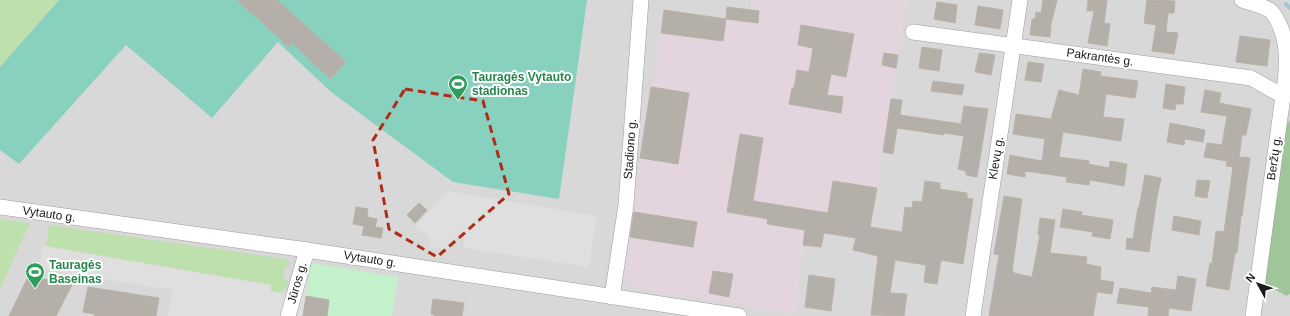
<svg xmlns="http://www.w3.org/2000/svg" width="1290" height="316" viewBox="0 0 1290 316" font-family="Arial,sans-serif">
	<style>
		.residential { fill: #d8d8d8 }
		.industrial { fill: #e3d4de }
		.grass { fill: #bee0ac }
		.forest { fill: #a1c59b }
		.park { fill: #c2f1cc }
		.pitch { fill: #88d1bf }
		.parking { fill: #dfdfdf }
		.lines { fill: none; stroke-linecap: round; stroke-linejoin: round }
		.stream { stroke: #a7c3d4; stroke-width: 4 }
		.building { fill: #b4afa8; stroke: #bab2a6 }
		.minor-casing { stroke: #9c9c9c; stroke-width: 16 }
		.minor { stroke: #fff; stroke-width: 15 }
		.marked { fill: none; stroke: #ad2d18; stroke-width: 3; stroke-dasharray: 8 5; stroke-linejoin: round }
		.labels { text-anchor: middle; stroke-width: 4; stroke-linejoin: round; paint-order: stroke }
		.street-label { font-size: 12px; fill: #1b1b1b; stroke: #fff }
		.leisure-label { font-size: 12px; font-weight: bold; fill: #27864d; stroke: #fff; text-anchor: start }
	</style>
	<rect width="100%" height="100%" fill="#ebe9e1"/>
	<path class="residential" d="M0 0H752L751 10 726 19 664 11 623 270 795 313 803 245 824 233 868 240 907 0H1290V316H0Z"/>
	<path class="industrial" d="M752 0H907L868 240 824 233 821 247 803 245 795 314 635 288 628 280 623 270 664 10 725 19 727 7 751 10Z"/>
	<g class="grass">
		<path d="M0 0H59L0 67Z"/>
		<path d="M0 219 30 223 0 289Z"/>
		<path d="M49 225 286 259 289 261 290 267 285 266 283 280 288 281 287 288 281 293 271 291V285L46 246Z"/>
	</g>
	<path class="forest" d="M1290 119V294L1286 296C1278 290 1273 289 1262 291L1286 127Z"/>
	<path class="park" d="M311 263 398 277 392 316H327L329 300 306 296Z"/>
	<path class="pitch" d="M59 0H587L559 199 453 182 331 92 278 42 212 118 126 45 19 164 0 150V67Z"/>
	<g class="parking">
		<path d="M448 191 597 216 589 267 463 248 464 238H455L444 249 430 246V241L427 235 415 227Z"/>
		<path d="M43 246 271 285V291L289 295 283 316H168L173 290 39 269Z"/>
		<path d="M304 281H308L303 316H295Z"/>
	</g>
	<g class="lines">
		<path class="stream" d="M1286 4 1290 8"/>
	</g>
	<g class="building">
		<path d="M237 0H277L346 62 330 79 292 43 289 47Z"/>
		<path d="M1043 0H1057L1051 24 1050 37 1030 35 1032 19H1035L1036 12 1041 13Z"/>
		<path d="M1088 0H1107L1104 23 1110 24 1107 46 1088 43 1094 11H1087Z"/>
		<path d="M1147 0 1175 1 1174 13H1168L1166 32 1178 33 1174 54 1152 51 1156 25 1144 23Z"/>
		<path d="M937 2 957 5 955 23 934 19Z"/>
		<path d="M978 6 1003 10 1000 29 975 25Z"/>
		<path d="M727 7 759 11 758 23 726 19Z"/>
		<path d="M664 10 726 19 723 41 661 33Z"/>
		<path d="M801 25 854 34 846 77 831 74 827 95 843 97 841 113 789 104 792 88H794L797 70 809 72 813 48 798 45Z"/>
		<path d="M1240 36 1270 40 1267 66 1236 62Z"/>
		<path d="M922 47 942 50 939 71 919 68Z"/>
		<path d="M884 53 898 55 896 68 882 65Z"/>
		<path d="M979 53 995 55 991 75 975 72Z"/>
		<path d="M1028 62 1044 64 1041 82 1025 80Z"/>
		<path d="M1083 69 1101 72 1100 76 1138 81 1135 98 1106 94 1103 117 1124 119 1121 141 1063 132 1059 157 1089 161 1088 164 1109 168 1110 161 1127 164 1124 186 1090 180 1089 185 1066 182 1067 177 1025 171V177L1007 174 1010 155 1042 161 1045 139 1013 134 1016 114 1051 119 1059 90 1079 95Z"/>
		<path d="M933 81 964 85 962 95 931 91Z"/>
		<path d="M1166 84 1185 87 1183 104H1176L1175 110 1163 108Z"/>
		<path d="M651 87 689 93 678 164 640 158Z"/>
		<path d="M1205 90 1221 93 1219 103 1251 109 1246 135H1242L1239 157 1250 158 1242 216H1241L1237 253H1235L1229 290 1206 286 1210 263 1212 264 1216 231 1224 232 1233 167 1226 166 1227 161 1204 157 1207 143 1222 145 1227 116 1201 112Z"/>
		<path d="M891 99 902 100 900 115 961 124 964 106 988 109 977 177 966 175V171L958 169 964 136 944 133V135L897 128 893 154 883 152Z"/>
		<path d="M1170 123 1205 130 1203 142 1185 139 1184 145 1167 142Z"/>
		<path d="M740 134 763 138 753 201 828 213 833 181 877 188 870 227 902 232 905 207 912 208 913 201 922 202 925 181 940 183V189L967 193V198L973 199 963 264 941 260 937 284 924 282 926 265 895 260 890 293 907 294 904 316 871 315 878 256 853 250 856 238 824 233 821 247 803 245 805 230 767 224 768 219 727 212Z"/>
		<path d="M1145 175 1161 178 1157 197 1149 252 1126 249 1127 238 1133 239 1138 207 1139 208Z"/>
		<path d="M1197 180 1210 181 1207 198 1195 196Z"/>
		<path d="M1004 196 1022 199 1012 271 1014 272V273L1032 277 1040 235H1038L1040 218 1055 220 1050 253 1087 257 1086 264 1101 267 1100 280 1114 282 1112 294 1097 292 1093 316H989L999 255 994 254Z"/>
		<path d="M419 203 427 210 415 223 407 215Z"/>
		<path d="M356 207 368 209 367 217 377 219 375 227 383 228 381 238 362 235 364 226 353 224Z"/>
		<path d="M1063 209 1082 212 1081 215 1113 220 1110 239 1092 236 1093 232 1060 227Z"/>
		<path d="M634 212 697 222 693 247 630 237Z"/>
		<path d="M1174 216 1201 221 1199 235 1172 230Z"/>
		<path d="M713 271 733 274 729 297 709 293Z"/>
		<path d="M809 275 835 279 831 311 805 307Z"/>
		<path d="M1178 276 1196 279 1191 311 1169 308 1168 316H1148L1149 307 1117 303 1120 288 1151 293 1152 287 1176 290Z"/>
		<path d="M28 277 73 283 56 316H9Z"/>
		<path d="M88 287 159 298 156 316H94L95 314 83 312Z"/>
		<path d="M306 296 329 300 327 316H303Z"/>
		<path d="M433 299 464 303 462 316H435V315L431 314Z"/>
	</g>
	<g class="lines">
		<defs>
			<g id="minor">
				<path d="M1242 0C1250 3 1265 6 1271 11 1290 34 1288 67 1283 96L1253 316"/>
				<path d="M913 32 1251 78 1283 96"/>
				<path d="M0 207 307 250 739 316"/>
				<path d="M612 297 626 205 641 0"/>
				<path d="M288 316 307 250"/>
				<path d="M973 316 1020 0"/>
			</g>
		</defs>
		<use href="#minor" class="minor-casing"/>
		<use href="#minor" class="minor"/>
	</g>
	<path class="marked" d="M405 89 483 101 509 194 437 257 389 229 373 140Z"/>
	<defs>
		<symbol id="stadium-pin" viewBox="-11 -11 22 30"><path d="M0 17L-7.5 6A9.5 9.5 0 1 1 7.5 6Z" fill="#2e9e5b" stroke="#fff"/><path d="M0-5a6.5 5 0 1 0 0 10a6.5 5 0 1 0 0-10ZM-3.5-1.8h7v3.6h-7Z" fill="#fff"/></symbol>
	</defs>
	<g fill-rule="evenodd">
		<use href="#stadium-pin" x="447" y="73" width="22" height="30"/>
		<use href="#stadium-pin" x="24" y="261" width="22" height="30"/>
	</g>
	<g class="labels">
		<g class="street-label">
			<text transform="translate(1100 57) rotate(8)" y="4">Pakrantės g.</text>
			<text transform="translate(630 149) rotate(-86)" y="4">Stadiono g.</text>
			<text transform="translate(996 158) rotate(-81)" y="4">Klevų g.</text>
			<text transform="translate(1274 158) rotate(-82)" y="4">Beržų g.</text>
			<text transform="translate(49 214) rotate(8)" y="4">Vytauto g.</text>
			<text transform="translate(370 259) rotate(9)" y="4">Vytauto g.</text>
			<text transform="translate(297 283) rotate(-74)" y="4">Jūros g.</text>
		</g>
		<g class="leisure-label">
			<text x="472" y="81">Tauragės Vytauto<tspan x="472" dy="14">stadionas</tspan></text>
			<text x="49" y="269">Tauragės<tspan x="49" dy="14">Baseinas</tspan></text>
		</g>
	</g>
	<g transform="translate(1258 284) rotate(310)" stroke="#ffffff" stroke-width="3" paint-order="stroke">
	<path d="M0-3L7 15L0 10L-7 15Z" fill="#1b1b1b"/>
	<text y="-6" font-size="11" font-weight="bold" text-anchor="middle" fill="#1b1b1b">N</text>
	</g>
</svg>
